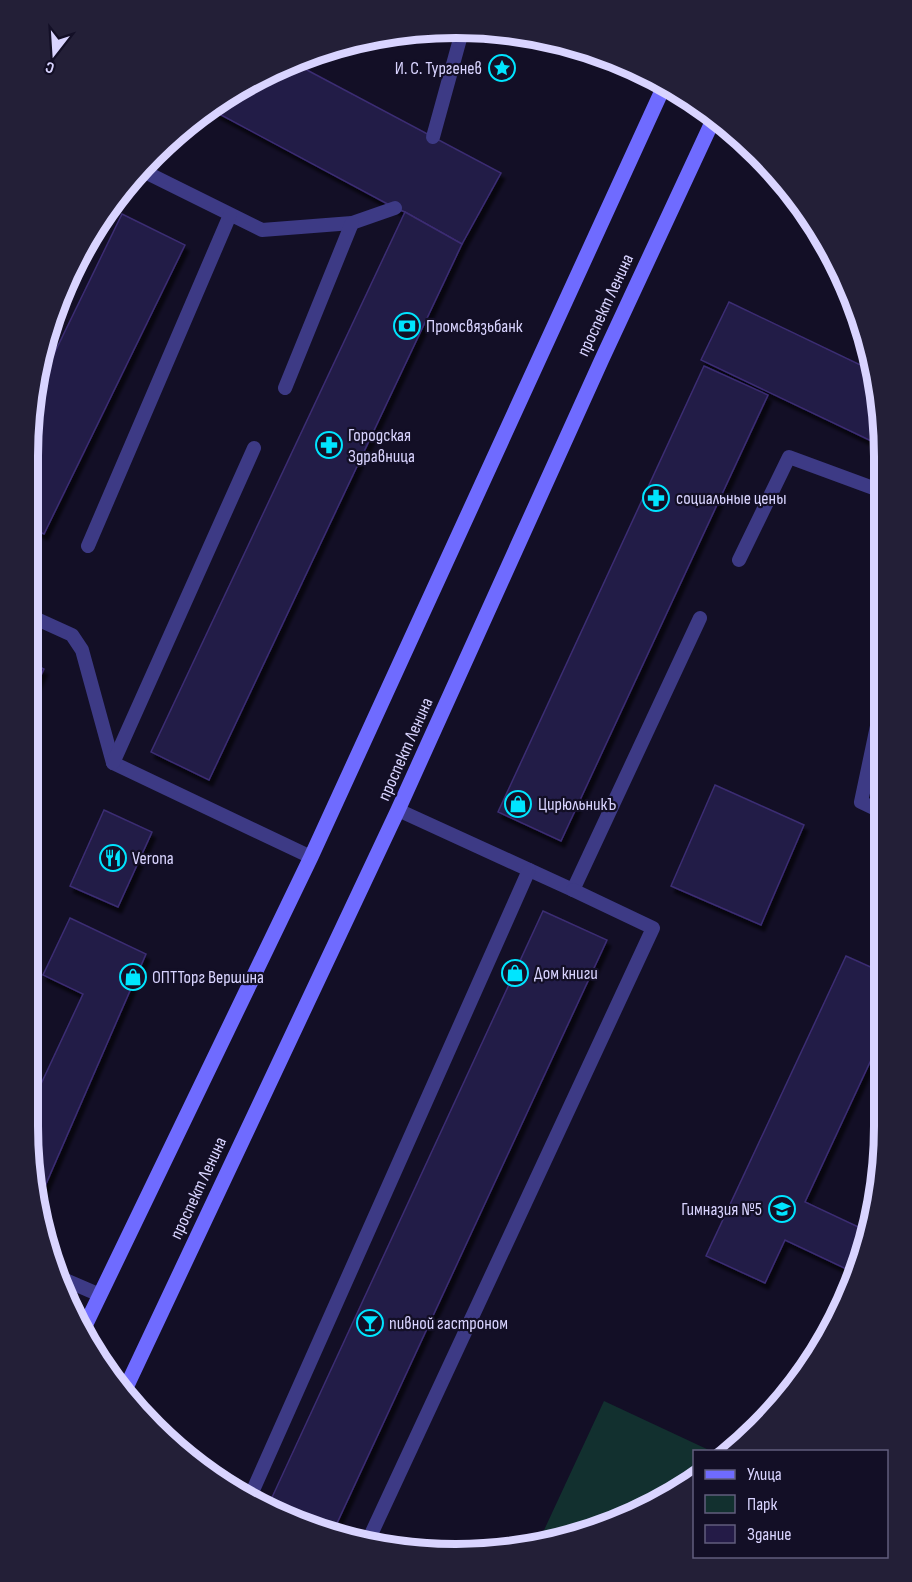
<svg xmlns="http://www.w3.org/2000/svg" width="912" height="1582" viewBox="0 0 912 1582" font-family="'Sofia Sans Condensed',sans-serif">
	<style>
		.green { fill: #12302f }
		.building { fill: #241b47; stroke: #3b2d73; stroke-width: 1.5; filter: url(#shadow) }
		.lines { fill: none; stroke-linecap: round; stroke-linejoin: round }
		.service { stroke: #3d3a85; stroke-width: 14 }
		.secondary { stroke: #6f6bff; stroke-width: 15 }
		.labels { text-anchor: middle; stroke-width: 4.5; stroke-linejoin: round; paint-order: stroke }
		.poi-label { font-size: 18px; fill: #d9d4ff; stroke: #130f26; text-anchor: start }
		.street-label { font-size: 18px; fill: #d9d4ff; stroke: #130f26 }
		.rim { fill: none; stroke: #d9d4ff; stroke-width: 8 }
	</style>
	<defs>
		<filter id="shadow"><feDropShadow dx="3.5" dy="6" stdDeviation="1.5" flood-color="#0009"/></filter>
	</defs>
	<rect width="100%" height="100%" fill="#130f26"/>
	<path class="green" d="M604 1401 711 1451 694 1452V1476L620 1522 539 1541Z"/>
	<g class="building">
		<path d="M290 61 501 173 462 244 405 212 395 208 208 108 217 99Z"/>
		<path d="M405 212 462 244 209 780 151 752Z"/>
		<path d="M122 214 185 245 44 534 28 526V428L35 393Z"/>
		<path d="M729 302 873 371 884 428V447L701 360Z"/>
		<path d="M704 366 768 395 561 841 498 812Z"/>
		<path d="M28 661 44 669 28 702Z"/>
		<path d="M715 785 804 825 761 925 671 886Z"/>
		<path d="M104 810 152 832 118 907 70 886Z"/>
		<path d="M543 911 607 940 332 1534 268 1506Z"/>
		<path d="M70 918 146 954 39 1200 27 1126V1114L83 994 43 975Z"/>
		<path d="M846 956 884 973V1048L878 1045 805 1202 869 1232 862 1264 847 1294 857 1274 785 1240 765 1283 706 1256Z"/>
	</g>
	<g class="lines">
		<g class="service">
			<path d="M433 137 463 28"/>
			<path d="M139 169 262 230 352 223 395 208"/>
			<path d="M285 388 352 223"/>
			<path d="M88 546 230 215"/>
			<path d="M739 560 789 457 884 492"/>
			<path d="M28 615 72 635 82 650 113 763 311 857"/>
			<path d="M884 693 861 802 884 813"/>
			<path d="M113 763 254 448"/>
			<path d="M398 810 573 890 700 618"/>
			<path d="M56 1276 100 1295"/>
			<path d="M250 1497 529 870"/>
			<path d="M367 1543 653 928 573 890"/>
		</g>
		<g class="secondary">
			<path d="M84 1328 311 857 665 84"/>
			<path d="M123 1394 398 810 602 359 715 116"/>
		</g>
	</g>
	<defs>
		<symbol id="sight-ring" viewBox="-11 -11 22 22"><circle r="9.5" fill="#130f26" stroke="#00e5ff" stroke-width="1.5"/><path d="M0-6L1.8-2.2L6-1.7L2.9 1.2L3.7 5.4L0 3.3L-3.7 5.4L-2.9 1.2L-6-1.7L-1.8-2.2Z" fill="#00e5ff"/></symbol>
		<symbol id="bank-ring" viewBox="-11 -11 22 22"><circle r="9.5" fill="#130f26" stroke="#00e5ff" stroke-width="1.5"/><path d="M-6-4H6V4H-6ZM0-2.3a2.3 2.3 0 1 0 0 4.6a2.3 2.3 0 1 0 0-4.6Z" fill="#00e5ff"/></symbol>
		<symbol id="pharmacy-ring" viewBox="-11 -11 22 22"><circle r="9.5" fill="#130f26" stroke="#00e5ff" stroke-width="1.5"/><path d="M-2-6h4v4h4v4h-4v4h-4v-4h-4v-4h4Z" fill="#00e5ff"/></symbol>
		<symbol id="shop-ring" viewBox="-11 -11 22 22"><circle r="9.5" fill="#130f26" stroke="#00e5ff" stroke-width="1.5"/><path d="M-5-2.5h2.3a2.7 3.5 0 0 1 5.4 0H5L5.5 6h-11ZM-1.5-2.5h3a1.5 2.3 0 0 0-3 0Z" fill="#00e5ff"/></symbol>
		<symbol id="restaurant-ring" viewBox="-11 -11 22 22"><circle r="9.5" fill="#130f26" stroke="#00e5ff" stroke-width="1.5"/><path d="M-5-6h1v4h1v-4h1v4h1v-4h1v5L-1.5 .5V6h-2V.5L-5-1ZM5-6V6H3V1.5H1.5Q1.5-4 5-6Z" fill="#00e5ff"/></symbol>
		<symbol id="school-ring" viewBox="-11 -11 22 22"><circle r="9.5" fill="#130f26" stroke="#00e5ff" stroke-width="1.5"/><path d="M0-5L7-2L0 1L-7-2ZM-4 1L0 2.5L4 1V4Q0 6-4 4Z" fill="#00e5ff"/></symbol>
		<symbol id="bar-ring" viewBox="-11 -11 22 22"><circle r="9.5" fill="#130f26" stroke="#00e5ff" stroke-width="1.5"/><path d="M-6-5H6L.8 .8V4.5H3.5V6h-7V4.5H-.8V.8Z" fill="#00e5ff"/></symbol>
	</defs>
	<g fill-rule="evenodd">
		<use href="#sight-ring" x="487" y="53" width="30" height="30"/>
		<use href="#bank-ring" x="392" y="311" width="30" height="30"/>
		<use href="#pharmacy-ring" x="314" y="430" width="30" height="30"/>
		<use href="#pharmacy-ring" x="641" y="483" width="30" height="30"/>
		<use href="#shop-ring" x="503" y="789" width="30" height="30"/>
		<use href="#restaurant-ring" x="98" y="843" width="30" height="30"/>
		<use href="#shop-ring" x="500" y="958" width="30" height="30"/>
		<use href="#shop-ring" x="118" y="962" width="30" height="30"/>
		<use href="#school-ring" x="767" y="1194" width="30" height="30"/>
		<use href="#bar-ring" x="355" y="1308" width="30" height="30"/>
	</g>
	<g class="labels">
		<g class="poi-label">
			<text x="482" y="74" text-anchor="end">И. С. Тургенев</text>
			<text x="426" y="332">Промсвязьбанк</text>
			<text x="348" y="441">Городская<tspan x="348" dy="21">Здравница</tspan></text>
			<text x="676" y="504">социальные цены</text>
			<text x="538" y="810">ЦирюльникЪ</text>
			<text x="132" y="864">Verona</text>
			<text x="534" y="979">Дом книги</text>
			<text x="152" y="983">ОПТТорг Вершина</text>
			<text x="762" y="1215" text-anchor="end">Гимназия №5</text>
			<text x="389" y="1329">пивной гастроном</text>
		</g>
		<g class="street-label">
			<text transform="translate(605 305) rotate(-65)" y="6">проспект Ленина</text>
			<text transform="translate(405 749) rotate(-66)" y="6">проспект Ленина</text>
			<text transform="translate(198 1188) rotate(-65)" y="6">проспект Ленина</text>
		</g>
	</g>
	<path d="M0 0H912V1582H0ZM456 38H456A418 418 0 0 1 874 456V1126A418 418 0 0 1 456 1544H456A418 418 0 0 1 38 1126V456A418 418 0 0 1 456 38Z" fill="#231f37" fill-rule="evenodd"/>
	<path class="rim" d="M456 38H456A418 418 0 0 1 874 456V1126A418 418 0 0 1 456 1544H456A418 418 0 0 1 38 1126V456A418 418 0 0 1 456 38Z"/>
	<rect x="693" y="1450" width="195" height="108" fill="#130f26" stroke="#625e7d" stroke-width="1.5"/>
	<rect x="705" y="1470" width="30" height="9" fill="#6f6bff" stroke="#625e7d" stroke-width="1.5"/>
	<text x="747" y="1480" font-size="18" fill="#d9d4ff">Улица</text>
	<rect x="705" y="1495" width="30" height="18" fill="#12302f" stroke="#625e7d" stroke-width="1.5"/>
	<text x="747" y="1510" font-size="18" fill="#d9d4ff">Парк</text>
	<rect x="705" y="1525" width="30" height="18" fill="#241b47" stroke="#625e7d" stroke-width="1.5"/>
	<text x="747" y="1540" font-size="18" fill="#d9d4ff">Здание</text>
	<g transform="translate(54 54) rotate(197)" stroke="#130f26" stroke-width="4.5" paint-order="stroke">
	<path d="M0-4.5L10 22L0 15L-10 22Z" fill="#d9d4ff"/>
	<text y="-9" font-size="16" font-weight="bold" text-anchor="middle" fill="#d9d4ff">С</text>
	</g>
</svg>
